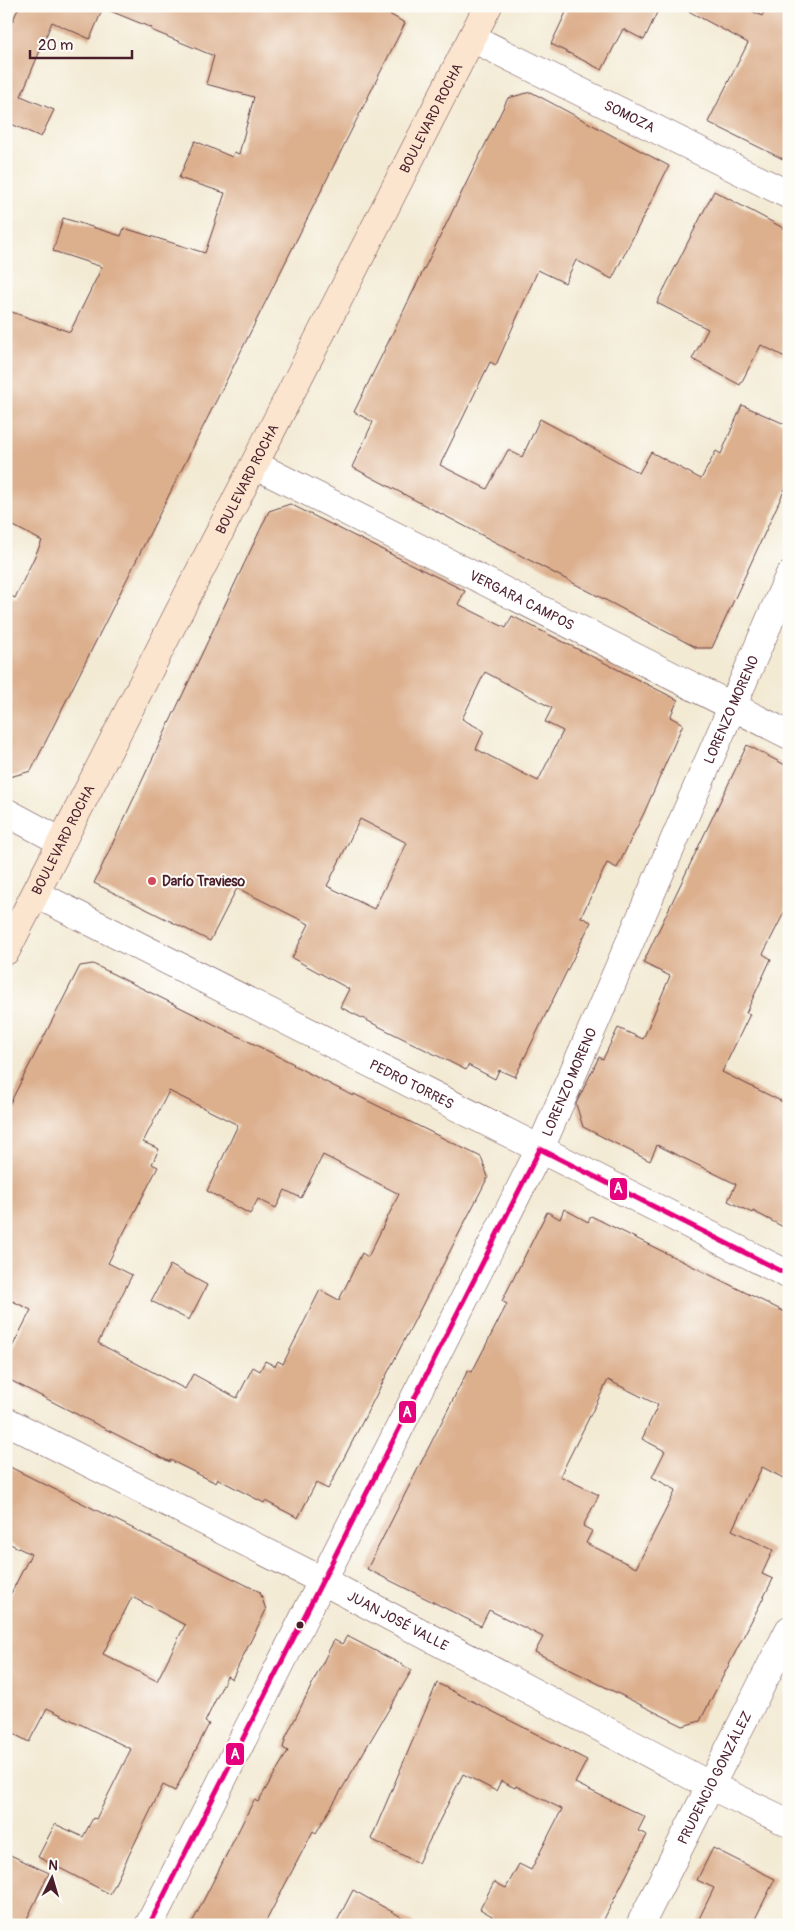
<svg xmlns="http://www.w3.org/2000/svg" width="795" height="1931" viewBox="0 0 795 1931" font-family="Pangolin,sans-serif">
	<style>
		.building { fill: #dcaf8d; fill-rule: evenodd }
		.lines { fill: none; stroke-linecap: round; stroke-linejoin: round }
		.minor-casing { stroke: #633d44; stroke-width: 29 }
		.secondary-casing { stroke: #633d44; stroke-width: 29 }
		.minor { stroke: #fff; stroke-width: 28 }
		.secondary { stroke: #fbe5cf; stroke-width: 28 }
		.bus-1-casing { stroke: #fdfcf7; stroke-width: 9 }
		.bus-1 { stroke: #e5007d; stroke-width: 5 }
		.poi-dot { fill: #d1495b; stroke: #fdfcf7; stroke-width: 2 }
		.bus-dot { fill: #4a1f2b; stroke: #fdfcf7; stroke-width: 2 }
		.labels { text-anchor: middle; stroke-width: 4; stroke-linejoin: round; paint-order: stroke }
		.street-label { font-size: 14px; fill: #4a1f2b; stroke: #fdfcf7 }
		.poi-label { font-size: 14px; font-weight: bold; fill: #4a1f2b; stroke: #fdfcf7; text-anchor: start }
		.line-badge { stroke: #fdfcf7; stroke-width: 2 }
		.badge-label { font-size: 14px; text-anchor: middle; font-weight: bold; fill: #fff }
	</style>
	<rect width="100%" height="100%" fill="#fdfcf7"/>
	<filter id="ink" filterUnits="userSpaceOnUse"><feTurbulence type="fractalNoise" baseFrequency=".02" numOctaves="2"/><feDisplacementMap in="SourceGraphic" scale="10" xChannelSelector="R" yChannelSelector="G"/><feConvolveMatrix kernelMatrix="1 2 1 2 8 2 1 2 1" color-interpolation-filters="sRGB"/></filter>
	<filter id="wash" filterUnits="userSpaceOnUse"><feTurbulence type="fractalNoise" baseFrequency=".0096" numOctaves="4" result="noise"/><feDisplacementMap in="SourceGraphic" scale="20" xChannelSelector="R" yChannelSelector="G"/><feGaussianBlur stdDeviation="1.12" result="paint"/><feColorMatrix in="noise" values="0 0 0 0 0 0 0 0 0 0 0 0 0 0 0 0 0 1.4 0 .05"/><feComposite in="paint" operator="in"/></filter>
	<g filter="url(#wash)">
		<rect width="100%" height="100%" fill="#f3ead4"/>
		<g id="blocks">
			<g class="building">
				<path d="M17 6H375L405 23 31 771 6 778V594L15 598 42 541 6 522V310L70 332 102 267 53 251 63 218 121 236 124 228 205 253 225 193 179 178 195 141 232 157 234 152 239 154 254 97 206 84 214 56 151 30 152 28 103 8 90 39 52 22 21 96 54 110 41 137 9 123 6 129V35L19 7Z"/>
				<path d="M569 6H660L644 40 623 29 602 70 551 44Z"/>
				<path d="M679 6H742L762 16 767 6H789V162L708 122 748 43Z"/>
				<path d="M531 92 669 166 612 279 576 260 565 283 538 270 496 365 490 362 440 465 487 489 508 450 522 457 540 419 639 473 651 452 701 479 716 451 721 454 742 405 789 426V480L712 648H697L352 467 373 422 354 412 508 98Z"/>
				<path d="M714 191 789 231V359L761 345 740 385 692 359 708 329 657 303Z"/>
				<path d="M290 504 465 591 458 604 506 628 512 616 678 700 670 717 683 724 644 813 617 868 607 863 581 917 591 922 515 1077 499 1070 495 1079 468 1065 466 1070 340 1007 349 989 292 958 309 924 237 888 210 941 94 883 269 511ZM485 672 552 708 545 722 563 731 538 781 476 749 484 731 462 719ZM360 819 407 843 374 909 327 886Z"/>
				<path d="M747 745 789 767V903L763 954 771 959 746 1013 750 1014 722 1072 789 1105V1230L753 1211 752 1213 728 1201 736 1184 657 1145 650 1161 583 1127 576 1104 599 1057 603 1059 618 1028 643 1039 670 976 643 963Z"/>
				<path d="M93 964 294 1064 293 1065 353 1096 354 1094 481 1157 488 1177 328 1489 316 1483 298 1518 265 1501 264 1503 218 1479 216 1483 170 1460V1462L6 1378V1359L31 1310 6 1298V1111L80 966ZM169 1091 238 1125 207 1191 250 1214 258 1199 276 1208 285 1190 301 1198 323 1155 399 1194 368 1257 362 1253 339 1300 320 1290 283 1364 278 1361 275 1366 265 1361 260 1371 253 1367 237 1398 193 1374 185 1389 98 1343 132 1275 108 1263 158 1167 152 1164 159 1149 143 1142Z"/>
				<path d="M564 1209 588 1222 591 1216 789 1314V1481L762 1467 732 1530 773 1550 762 1574 773 1579 700 1721 683 1726 535 1652 543 1637 489 1610 481 1626 367 1569 468 1370 472 1372 507 1304 502 1301 547 1212 560 1219ZM608 1380 658 1405 642 1439 665 1451 652 1477 676 1490 636 1568 586 1543 592 1531 583 1526 599 1495 560 1476Z"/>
				<path d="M170 1265 207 1285 189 1320 151 1301Z"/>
				<path d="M6 1465 260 1592 266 1610 232 1679 227 1676 205 1722 209 1724 175 1791 163 1785 110 1894 38 1857 55 1824 83 1837 93 1818 96 1819 131 1749 47 1708 29 1742 6 1730V1603L31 1554 6 1542ZM132 1597 185 1625 157 1681 103 1654Z"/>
				<path d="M347 1636 412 1670 316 1833 313 1831 264 1925H191L254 1800 258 1802 288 1751 283 1748 286 1737 334 1640 342 1644Z"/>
				<path d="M437 1683 587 1760 575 1783 645 1817 638 1831 647 1835 601 1925H487L492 1916 480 1909 494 1882 506 1888 519 1864 531 1870 562 1809 516 1786 515 1788 501 1781 496 1791 463 1774 418 1863 371 1839Z"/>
				<path d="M713 1848 775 1879 752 1925H696L714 1888 697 1880Z"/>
				<path d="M6 1853 49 1873 24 1925H6Z"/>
				<path d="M353 1890 416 1925H335Z"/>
			</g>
		</g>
	</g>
	<g filter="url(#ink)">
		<use href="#blocks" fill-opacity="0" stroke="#633d44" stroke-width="1"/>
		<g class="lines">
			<defs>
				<g id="minor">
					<path id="s1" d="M472 38 789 195"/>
					<path id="s2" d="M255 465 789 735"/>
					<path d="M6 812 62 842"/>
					<path id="s3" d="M36 894 789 1275"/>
					<path id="s4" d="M6 1421 323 1581 711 1786 789 1823"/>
					<path id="s5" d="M149 1925 540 1149 789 576"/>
					<path id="s6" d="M640 1925 789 1630"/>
				</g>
				<g id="secondary">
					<path id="s7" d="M6 951 488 6"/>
				</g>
			</defs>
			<use href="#minor" class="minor-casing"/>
			<use href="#secondary" class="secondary-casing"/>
			<use href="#minor" class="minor"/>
			<use href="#secondary" class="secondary"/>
			<defs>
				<path id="bus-1" d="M149 1925 540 1149 789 1275"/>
			</defs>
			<use href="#bus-1" class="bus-1-casing"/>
			<use href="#bus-1" class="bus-1"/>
		</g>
	</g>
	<circle class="poi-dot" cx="152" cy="881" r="5"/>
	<circle class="bus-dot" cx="300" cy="1625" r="4.5"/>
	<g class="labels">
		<g class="street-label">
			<text dy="5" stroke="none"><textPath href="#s1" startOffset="176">SOMOZA</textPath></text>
			<text dy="5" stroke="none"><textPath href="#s7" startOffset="935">BOULEVARD ROCHA</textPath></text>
			<text dy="5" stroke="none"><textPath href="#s7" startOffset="530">BOULEVARD ROCHA</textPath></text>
			<text dy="5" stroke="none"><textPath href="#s2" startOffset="299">VERGARA CAMPOS</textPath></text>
			<text dy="5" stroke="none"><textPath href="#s5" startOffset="1348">LORENZO MORENO</textPath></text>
			<text dy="5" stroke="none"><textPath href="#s7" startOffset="125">BOULEVARD ROCHA</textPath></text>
			<text dy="5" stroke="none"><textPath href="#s5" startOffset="942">LORENZO MORENO</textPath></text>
			<text dy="5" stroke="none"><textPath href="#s3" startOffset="421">PEDRO TORRES</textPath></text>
			<text dy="5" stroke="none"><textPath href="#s4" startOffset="440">JUAN JOSÉ VALLE</textPath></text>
			<text dy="5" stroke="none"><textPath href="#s6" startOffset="165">PRUDENCIO GONZÁLEZ</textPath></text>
		</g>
		<g class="poi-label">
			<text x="162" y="886">Darío Travieso</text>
		</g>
	</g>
	<g class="line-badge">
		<rect x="609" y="1177" width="19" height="24" rx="5" fill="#e5007d"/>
		<rect x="398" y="1400" width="19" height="24" rx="5" fill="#e5007d"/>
		<rect x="225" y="1742" width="20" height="24" rx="5" fill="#e5007d"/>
	</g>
	<g class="badge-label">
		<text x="618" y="1193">A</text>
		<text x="407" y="1417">A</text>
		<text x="235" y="1759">A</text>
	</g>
	<rect width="795" height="1931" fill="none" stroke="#fdfcf7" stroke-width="25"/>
	<g transform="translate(52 1878) rotate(5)" stroke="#fdfcf7" stroke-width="4" paint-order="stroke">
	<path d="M0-4L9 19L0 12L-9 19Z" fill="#4a1f2b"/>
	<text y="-8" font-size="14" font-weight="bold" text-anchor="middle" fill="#4a1f2b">N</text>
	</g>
	<path d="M30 50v8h102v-8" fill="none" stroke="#4a1f2b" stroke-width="2.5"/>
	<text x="38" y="50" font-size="15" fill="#4a1f2b" stroke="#fdfcf7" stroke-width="4" paint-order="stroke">20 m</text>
</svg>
